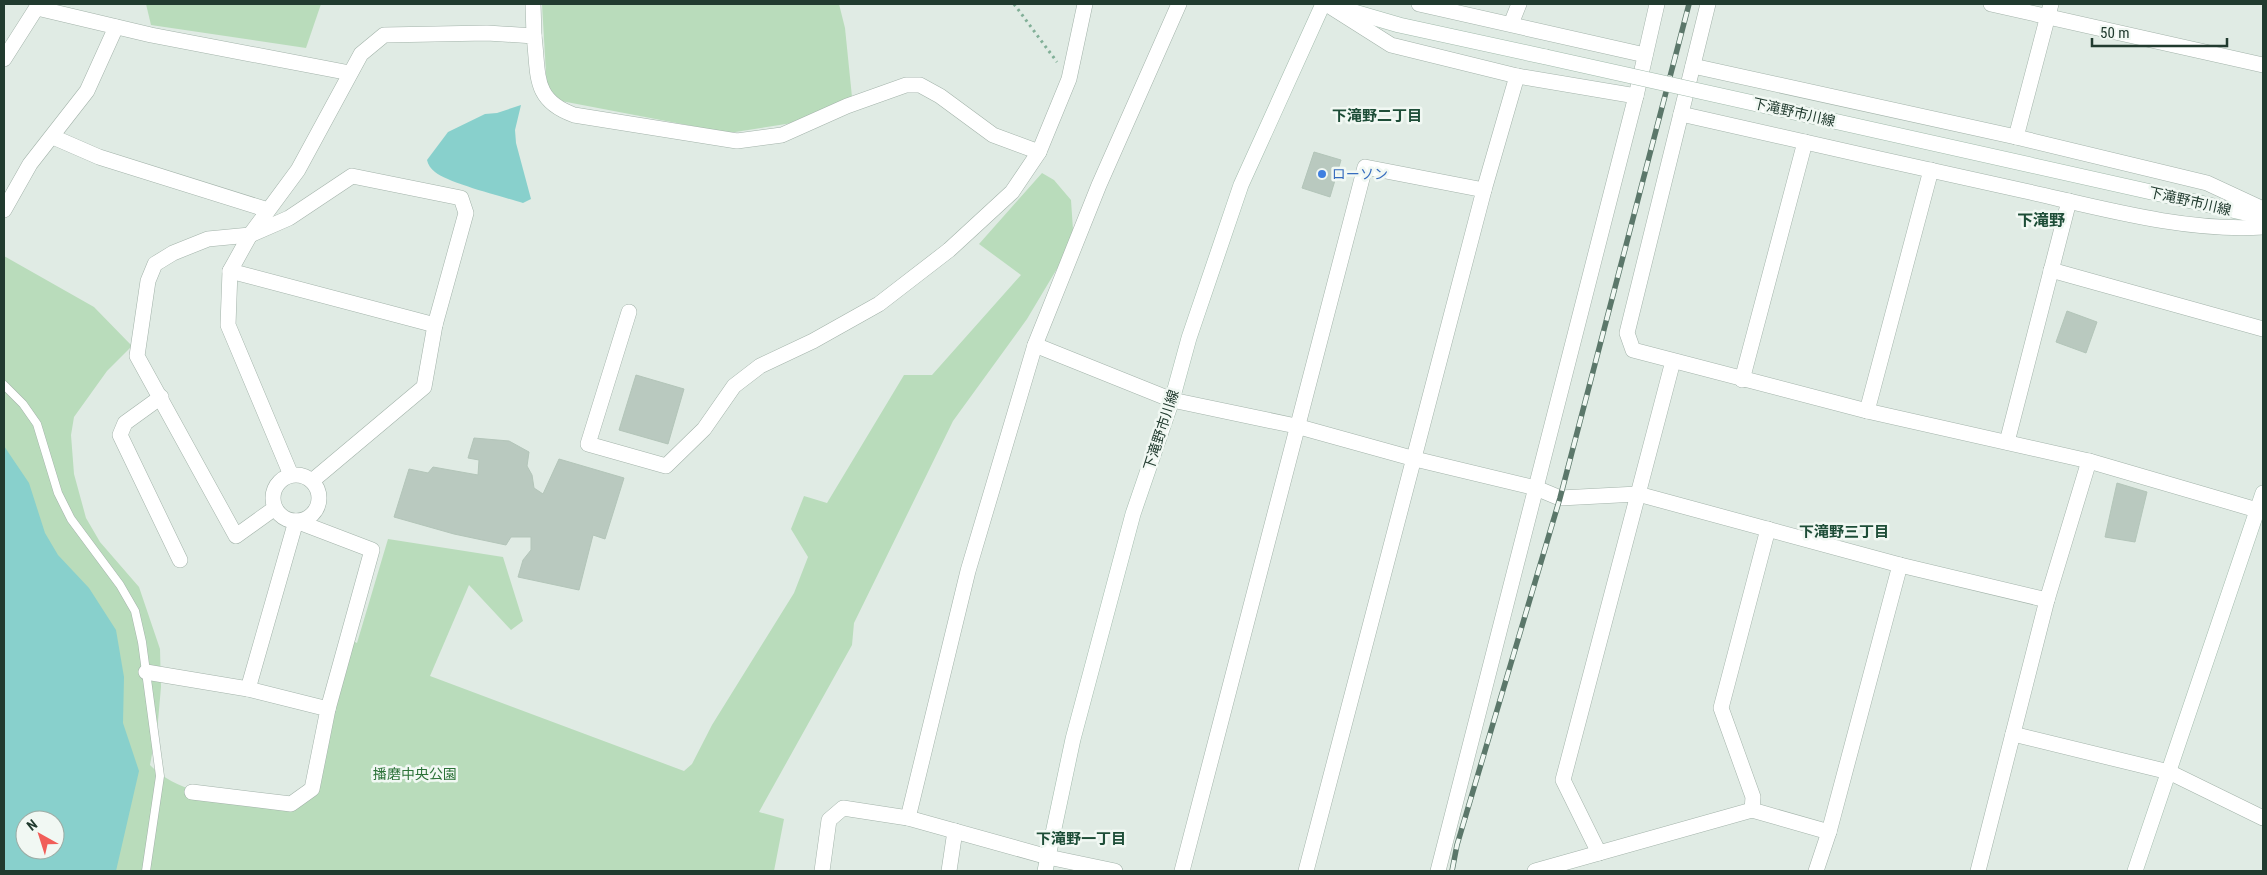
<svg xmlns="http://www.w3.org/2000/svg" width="2267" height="875" viewBox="0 0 2267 875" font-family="'Roboto Condensed','Noto Sans JP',sans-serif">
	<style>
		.green { fill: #b9dcbb; fill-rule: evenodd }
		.water { fill: #88d0cc; fill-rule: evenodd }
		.building { fill: #b9c9bf; stroke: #b3c5b9 }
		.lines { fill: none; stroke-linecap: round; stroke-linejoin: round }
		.lane-casing { stroke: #a3b3aa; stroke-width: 9 }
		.street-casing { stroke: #a3b3aa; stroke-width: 16 }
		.secondary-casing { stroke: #a2baac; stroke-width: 16 }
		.path { stroke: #81af97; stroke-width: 3; stroke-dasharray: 2.5 4; stroke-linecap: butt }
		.lane { stroke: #fff; stroke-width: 8 }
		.street { stroke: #fff; stroke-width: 15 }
		.secondary { stroke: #fff; stroke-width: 15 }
		.rail-casing { stroke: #5b776a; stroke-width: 5.5 }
		.rail { stroke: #f1f8f3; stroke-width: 4; stroke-dasharray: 11; stroke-linecap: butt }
		.secondary-bridge-casing { stroke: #a2baac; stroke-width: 16; stroke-linecap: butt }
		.secondary-bridge { stroke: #fff; stroke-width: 15 }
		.shop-dot { fill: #3f7fe0; stroke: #f1f8f3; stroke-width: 2 }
		.labels { text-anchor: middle; stroke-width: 5; stroke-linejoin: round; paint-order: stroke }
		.street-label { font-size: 14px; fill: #213b2f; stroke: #f1f8f3 }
		.shop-label { font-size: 14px; fill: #366cbe; stroke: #f1f8f3; text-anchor: start }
		.park-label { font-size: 14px; fill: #2c7238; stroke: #f1f8f3 }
		.neighbourhood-label { font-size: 15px; font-weight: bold; fill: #1d4d37; stroke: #f1f8f3 }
		.quarter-label { font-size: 16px; font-weight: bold; fill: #1d4d37; stroke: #f1f8f3 }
	</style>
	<rect width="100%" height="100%" fill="#e0ebe4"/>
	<g class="green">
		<path d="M146 4H321L306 48 151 25Z"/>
		<path d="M542 4H839L845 28 852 97 792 123 729 133 556 100 547 91Z"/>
		<path d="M1042 173 1054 180 1071 200 1073 230 1064 257 1027 319 953 421 854 623 852 645 759 812 784 819 774 871H4V256L94 307 132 346 107 371 74 417 71 435 74 474 86 518 100 542 139 587 160 649 161 687 158 721 150 765C183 800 245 798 291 804L312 789 349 639 357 643 388 539 503 557 523 621 511 630 469 585 430 676 684 771 692 764 712 725 794 593 808 557 791 529 804 496 827 503 904 375H932L1021 275 979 244ZM25 820H55V850H25Z"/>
	</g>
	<g class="water">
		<path d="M521 105 515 130 516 143 531 199 523 203C504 197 448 183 435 172 431 169 428 165 427 160L448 132 485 114 497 113Z"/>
		<path d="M4 446 29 483 45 533 58 555 89 588 116 630 124 677 123 723 139 771 116 871H4ZM25 820H55V850H25Z"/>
	</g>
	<g class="building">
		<path d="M1314 152 1341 160 1330 197 1302 188Z"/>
		<path d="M2067 311 2097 322 2086 353 2056 342Z"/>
		<path d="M636 375 684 389 668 444 619 430Z"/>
		<path d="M474 438 509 441 529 452 527 466 532 475 534 488 543 494 559 459 624 478 605 539 593 535 579 590 518 577 523 560 531 550V537H511L506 545 454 534 394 517 409 469 428 473 433 467 478 475 479 460 468 458Z"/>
		<path d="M2117 483 2147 492 2135 542 2105 537Z"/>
	</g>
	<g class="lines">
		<defs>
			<path id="lane" d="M4 385 23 404 37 424 58 493 71 519 120 585 135 611 142 642 160 776 146 871"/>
			<g id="street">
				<path d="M533 4 534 36"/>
				<path d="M1419 4 1645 55"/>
				<path d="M1708 4 1627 333 1633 350 1867 411 2089 461 2257 510"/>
				<path d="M1991 4 2263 65"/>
				<path d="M1331 7 1391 45 1517 76 1636 96"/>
				<path d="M37 8 151 35 350 73"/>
				<path d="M1511 24 1519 4"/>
				<path d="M4 59 39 4"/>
				<path d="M1693 66 2016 137 2207 183 2263 209"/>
				<path d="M1681 114C1796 140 1910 166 2025 191 2101 208 2185 232 2263 227"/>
				<path d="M53 137 99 157 268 210"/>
				<path d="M2016 137 2051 4"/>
				<path d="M4 210 30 164 87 91 116 27"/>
				<path d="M2051 270 2263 329"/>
				<path d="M230 271 435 325 424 387 312 481"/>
				<path d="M629 312 588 444 666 466 704 429 734 386 760 366 813 341 879 304 949 250 1012 192 1039 152 1069 79 1085 4"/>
				<path d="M1035 345 1172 400 1296 426 1415 459 1536 488 1560 498 1638 494 1900 565 2047 600"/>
				<path d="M1742 380 1805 142"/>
				<path d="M161 397 125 423 120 435 180 560"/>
				<path d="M1867 411 1931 170"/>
				<path d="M2007 442 2069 201"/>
				<circle cx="296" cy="498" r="23"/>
				<path d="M291 475 228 325 230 271 250 235 298 170 361 54 384 35 487 33 534 36C539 75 532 100 574 115L737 141 782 135 847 106 906 85H920L940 96 993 135 1039 152"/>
				<path d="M275 508 236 536 137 356 148 281 155 264 173 253 208 239 250 235 289 218 352 176 461 198 466 213 435 325"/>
				<path d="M146 672 248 689 328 709 312 789 291 804 192 792"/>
				<path d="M248 689 296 521 372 550 328 709"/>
				<path d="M2013 734 2169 772 2263 818"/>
				<path d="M1752 810 1753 797 1721 708 1768 529"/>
				<path d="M908 818 968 571 1035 345 1099 185 1179 4"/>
				<path d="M1599 853 1563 780 1673 361"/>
				<path d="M822 871 829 820 843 808 908 818 1048 857 1115 871"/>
				<path d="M949 871 955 831"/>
				<path d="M1182 871 1365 167 1484 190"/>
				<path d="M1306 871 1484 190 1517 76"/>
				<path d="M1438 871 1636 96 1657 4"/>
				<path d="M1535 871 1752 810 1829 832"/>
				<path d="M1816 871 1829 832 1900 565"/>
				<path d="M1978 871 2047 600 2089 461"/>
			</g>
			<g id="secondary">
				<path d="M1327 4 1399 25 1546 57"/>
				<path d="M1789 111 2263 217"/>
				<path d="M1045 871 1073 739 1133 514 1172 400 1189 338 1241 185 1323 4"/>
				<path d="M2135 871 2263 493"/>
			</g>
		</defs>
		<use href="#lane" class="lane-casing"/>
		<use href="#street" class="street-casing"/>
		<use href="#secondary" class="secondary-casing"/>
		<path class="path" d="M1014 4 1057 62"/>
		<use href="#lane" class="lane"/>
		<use href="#street" class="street"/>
		<use href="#secondary" class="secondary"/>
		<defs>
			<path id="rail" d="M1452 871 1457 845 1560 498 1689 4"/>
		</defs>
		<use href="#rail" class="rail-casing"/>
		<use href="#rail" class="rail"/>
		<defs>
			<path id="secondary-bridge" d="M1546 57 1789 111"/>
		</defs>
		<use href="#secondary-bridge" class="secondary-bridge-casing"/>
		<use href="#secondary-bridge" class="secondary-bridge"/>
	</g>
	<circle class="shop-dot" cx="1322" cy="174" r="5"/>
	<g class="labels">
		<g class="street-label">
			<text transform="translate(1794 112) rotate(13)" y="5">下滝野市川線</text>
			<text transform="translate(2190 201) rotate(13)" y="5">下滝野市川線</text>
			<text transform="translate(1161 430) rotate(-72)" y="5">下滝野市川線</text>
		</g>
		<g class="shop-label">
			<text x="1332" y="179">ローソン</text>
		</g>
		<g class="park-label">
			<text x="415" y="779">播磨中央公園</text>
		</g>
		<g class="neighbourhood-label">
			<text x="1377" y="121">下滝野二丁目</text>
			<text x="1844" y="537">下滝野三丁目</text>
			<text x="1081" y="844">下滝野一丁目</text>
		</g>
		<g class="quarter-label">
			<text x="2041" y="226">下滝野</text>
		</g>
	</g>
	<rect width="2267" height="875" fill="none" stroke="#213b2f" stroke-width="10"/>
	<g transform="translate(40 835) rotate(321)"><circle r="24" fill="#f1f8f3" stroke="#9eaca5"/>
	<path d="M0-4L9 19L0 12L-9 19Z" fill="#f15e59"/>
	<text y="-8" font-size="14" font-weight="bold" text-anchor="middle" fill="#213b2f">N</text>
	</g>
	<path d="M2092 38v8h135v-8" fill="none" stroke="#213b2f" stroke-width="2.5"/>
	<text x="2100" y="38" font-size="15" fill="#213b2f" stroke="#f1f8f3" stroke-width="4" paint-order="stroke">50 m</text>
</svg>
